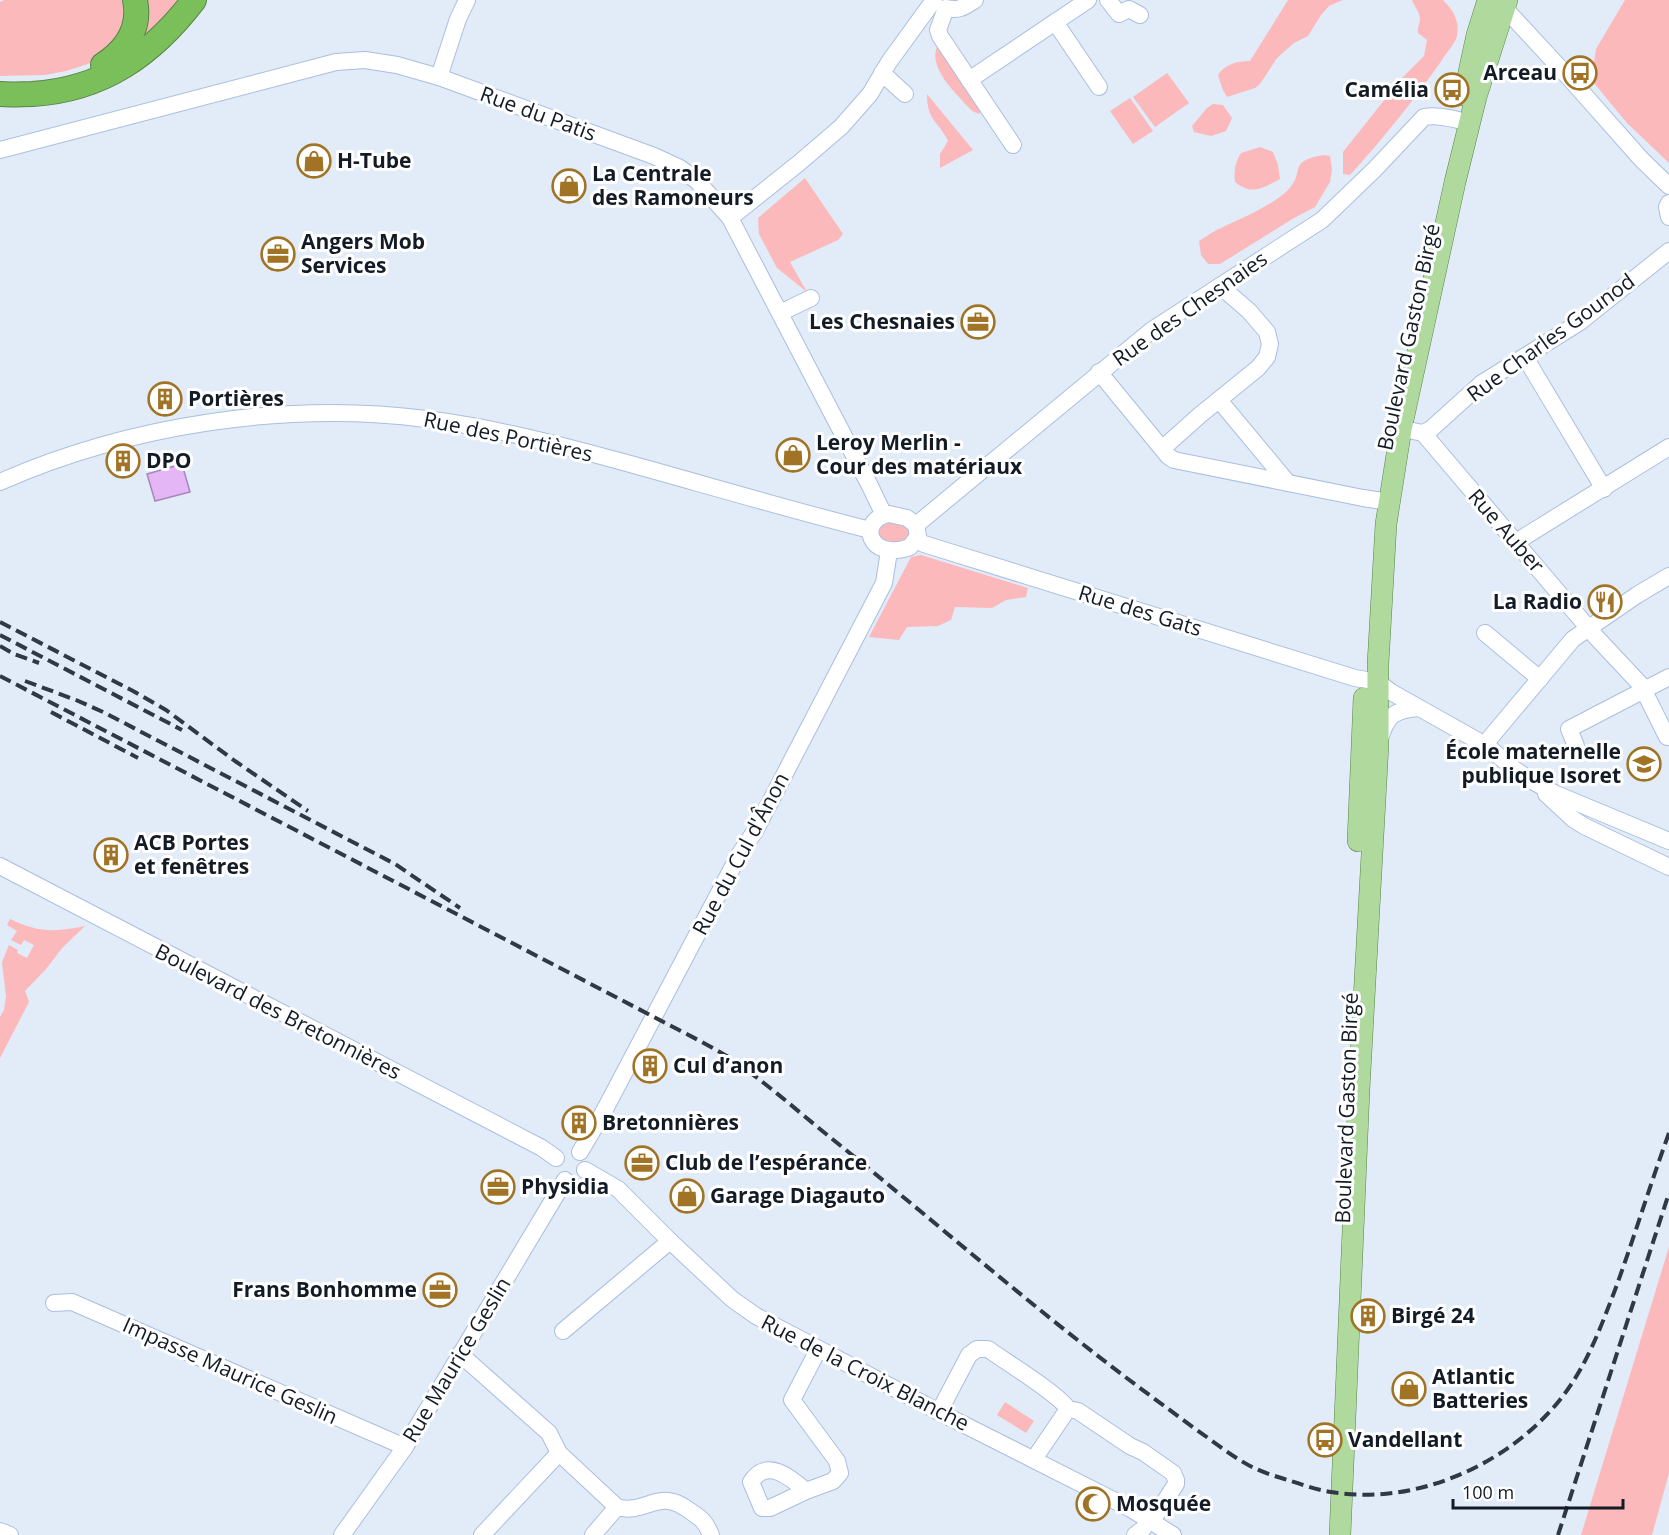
<svg xmlns="http://www.w3.org/2000/svg" width="1669" height="1535" viewBox="0 0 1669 1535" font-family="'Open Sans',sans-serif">
	<style>
		.green { fill: #fcb9bb }
		.water { fill: #e5b6f6; stroke: #a688b8; stroke-width: 1.5 }
		.lines { fill: none; stroke-linecap: round; stroke-linejoin: round }
		.minor-casing { stroke: #a9bfdf; stroke-width: 18 }
		.major-casing { stroke: #578648; stroke-width: 22 }
		.highway-casing { stroke: #578648; stroke-width: 26 }
		.minor { stroke: #fff; stroke-width: 16 }
		.major { stroke: #b0d99d; stroke-width: 21 }
		.highway { stroke: #7bbf5b; stroke-width: 24 }
		.rail { stroke: #303844; stroke-width: 4; stroke-dasharray: 12 6; stroke-linecap: butt }
		.labels { text-anchor: middle; stroke-width: 6; stroke-linejoin: round; paint-order: stroke }
		.poi-label { font-size: 21px; font-weight: bold; fill: #131b26; stroke: #fff; text-anchor: start }
		.street-label { font-size: 21px; fill: #131b26; stroke: #fff }
	</style>
	<rect width="100%" height="100%" fill="#e2ebf8"/>
	<g class="green">
		<path d="M4 0H126L127 22 104 54 88 64 66 71 45 75 0 76V2Z"/>
		<path d="M141 0H188L145 46 138 35Z"/>
		<path d="M1288 0H1343L1329 6 1321 15 1308 36 1294 43 1277 58 1260 84 1255 88 1227 97 1222 88 1218 75C1225 64 1237 61 1250 61Z"/>
		<path d="M1412 0H1443C1453 10 1460 21 1457 36 1455 44 1446 53 1442 60 1414 100 1383 139 1350 175L1343 174V152L1401 79 1424 56 1427 40 1418 33C1417 27 1420 24 1420 19 1420 12 1414 6 1412 0Z"/>
		<path d="M1625 0H1669V163L1627 123 1589 77 1593 69 1596 49Z"/>
		<path d="M939 43 981 111 979 114 972 111C958 95 924 66 939 43Z"/>
		<path d="M1167 73 1189 103 1155 127 1133 97Z"/>
		<path d="M927 94 973 150 940 168V154L948 141C938 120 927 121 927 94Z"/>
		<path d="M1130 98 1153 131 1133 144 1110 111Z"/>
		<path d="M1213 104 1223 105 1232 118 1226 131 1211 136 1194 132 1192 126 1207 108Z"/>
		<path d="M1260 147 1273 152 1278 165 1280 179C1263 188 1252 196 1235 182 1234 170 1235 163 1241 153Z"/>
		<path d="M1324 155 1330 156 1332 169 1330 182 1315 207 1294 218 1220 264H1208L1201 255 1199 241C1207 236 1215 230 1223 227 1242 218 1273 205 1288 190 1306 172 1286 161 1324 155Z"/>
		<path d="M805 178 843 234 838 240 790 262 807 292 777 268 759 234 758 218Z"/>
		<path d="M889 522 903 525 909 528 910 534 904 542H884L878 535 880 526Z"/>
		<path d="M921 555 1028 588 1026 597 1006 600 992 608 955 607 951 620 938 626 907 627 899 640 869 637 911 557Z"/>
		<path d="M10 919C39 933 54 932 85 926L63 947 46 969 25 991 29 1002 0 1058V1017L4 1010 6 996 2 962 9 945 18 950 17 953 27 958 34 945 24 940 21 945 11 940 17 931 7 925Z"/>
		<path d="M1669 1247V1473L1652 1535H1581Z"/>
		<path d="M1005 1402 1034 1421 1026 1433 997 1415Z"/>
	</g>
	<path class="water" d="M182 464 190 492 155 501 147 474Z"/>
	<g class="lines">
		<defs>
			<g id="minor">
				<path d="M975 0C964 7 959 11 946 8L938 30 940 36 1013 145"/>
				<path d="M1108 0 1119 14 1129 9 1140 15"/>
				<path d="M1499 2 1572 81 1642 160 1669 186"/>
				<path d="M1055 22 1099 87"/>
				<path d="M882 73 905 94"/>
				<path d="M439 77 458 19 467 0"/>
				<path d="M969 80 1088 0"/>
				<path d="M0 150 336 62 365 60 397 65 439 77 654 156 680 168 697 181 730 218 870 486 884 515"/>
				<path d="M1669 203 1667 207 1669 217"/>
				<path d="M730 218 799 163 841 127 870 94 889 62 934 0"/>
				<path d="M780 313 811 298"/>
				<path d="M1525 357 1604 489"/>
				<path d="M1099 372 1168 456 1174 460 1363 498 1389 502"/>
				<path d="M1219 400 1288 483"/>
				<path d="M1413 431 1423 433 1431 429 1482 383 1580 322 1669 251"/>
				<path d="M1423 433 1596 637 1641 685 1667 737"/>
				<path d="M1163 448 1200 415 1258 368 1267 357 1270 344 1267 332 1249 311 1220 286"/>
				<path d="M0 482C129 425 286 401 426 419 497 428 565 446 634 465 713 487 791 510 870 530"/>
				<path d="M889 514 907 518 916 525 918 536 910 547C868 562 857 520 889 514Z"/>
				<path d="M916 525 1152 330 1322 220 1375 169 1424 117C1438 114 1456 119 1469 123"/>
				<path d="M916 540 924 544 1355 678 1378 682 1391 692 1487 746 1514 769 1532 781 1556 794 1669 841"/>
				<path d="M1516 542 1669 447"/>
				<path d="M1485 633 1540 679"/>
				<path d="M1380 739C1387 715 1394 710 1419 708"/>
				<path d="M1487 746 1490 738 1573 639 1637 595 1669 576"/>
				<path d="M1576 746 1569 729 1669 677"/>
				<path d="M1546 794 1573 819 1584 826 1669 867"/>
				<path d="M0 866 542 1148 556 1158"/>
				<path d="M580 1152 603 1113 739 855 755 831 884 583 889 551"/>
				<path d="M585 1170 618 1189 670 1241 732 1299 756 1316 939 1412 1131 1509 1173 1535"/>
				<path d="M54 1303 72 1302 405 1447"/>
				<path d="M563 1331 670 1241"/>
				<path d="M460 1354 549 1433 559 1453 617 1507C639 1514 655 1496 673 1502 679 1503 684 1507 690 1511 702 1519 705 1521 711 1535"/>
				<path d="M939 1412 969 1355 977 1349H988C1003 1360 1060 1395 1068 1409L1078 1411 1130 1446 1143 1452 1173 1473 1176 1480V1484L1152 1521"/>
				<path d="M1034 1459 1068 1409"/>
				<path d="M806 1491 770 1508H762L751 1482C767 1457 791 1478 806 1491L833 1481 840 1473 837 1461 792 1400 818 1350"/>
				<path d="M0 1531 10 1535"/>
				<path d="M342 1535 405 1447 565 1180"/>
				<path d="M482 1535 559 1453"/>
				<path d="M593 1535 617 1507"/>
				<path d="M1135 1535 1143 1529 1149 1519"/>
			</g>
			<g id="major">
				<path d="M1464 95 1477 35 1488 0"/>
				<path d="M1358 841 1364 698"/>
				<path d="M1340 1535 1359 1090 1378 745V664L1386 524 1401 429 1455 182 1476 97 1507 0"/>
			</g>
			<g id="highway">
				<path d="M103 65C126 50 141 29 135 0"/>
				<path d="M0 94C11 95 22 94 32 94 102 90 152 55 194 0"/>
			</g>
		</defs>
		<use href="#minor" class="minor-casing"/>
		<use href="#major" class="major-casing"/>
		<use href="#highway" class="highway-casing"/>
		<use href="#minor" class="minor"/>
		<use href="#major" class="major"/>
		<use href="#highway" class="highway"/>
		<g class="rail">
			<path d="M0 622 133 691 166 710 235 761 308 811"/>
			<path d="M0 635 182 730"/>
			<path d="M0 646 14 654 39 663"/>
			<path d="M0 676 654 1017C680 1031 708 1044 733 1060 769 1085 802 1115 836 1142 928 1216 1017 1294 1111 1366 1138 1387 1166 1407 1194 1428 1213 1441 1231 1456 1252 1467 1264 1473 1278 1477 1291 1481 1304 1485 1317 1490 1331 1492 1414 1506 1506 1466 1559 1401 1586 1368 1600 1329 1615 1290 1634 1238 1650 1185 1669 1133"/>
			<path d="M25 681 76 700 103 712 395 864 460 908"/>
			<path d="M51 712 138 758"/>
			<path d="M1558 1535 1669 1193"/>
		</g>
	</g>
	<defs>
		<symbol id="bus-ring" viewBox="-11 -11 22 22"><circle r="9.5" fill="#fff" stroke="#a17325" stroke-width="1.5"/><path d="M-5-6H5V4H4V6H2V4H-2V6H-4V4H-5ZM-3.5-4V0h7V-4ZM-3.5 1.2v1.5H-2V1.2ZM2 1.2v1.5H3.5V1.2Z" fill="#a17325"/></symbol>
		<symbol id="shop-ring" viewBox="-11 -11 22 22"><circle r="9.5" fill="#fff" stroke="#a17325" stroke-width="1.5"/><path d="M-5-2.5h2.3a2.7 3.5 0 0 1 5.4 0H5L5.5 6h-11ZM-1.5-2.5h3a1.5 2.3 0 0 0-3 0Z" fill="#a17325"/></symbol>
		<symbol id="office-ring" viewBox="-11 -11 22 22"><circle r="9.5" fill="#fff" stroke="#a17325" stroke-width="1.5"/><path d="M-6-3h4V-5.5h4V-3h4V5H-6ZM-1-4.5V-3h2v-1.5ZM-6 0V1H6V0Z" fill="#a17325"/></symbol>
		<symbol id="building-ring" viewBox="-11 -11 22 22"><circle r="9.5" fill="#fff" stroke="#a17325" stroke-width="1.5"/><path d="M-4-6H4V6H1V3H-1V6H-4ZM-2.5-4.3h1.7v1.8h-1.7ZM.8-4.3h1.7v1.8H.8ZM-2.5-1h1.7V.8h-1.7ZM.8-1h1.7V.8H.8Z" fill="#a17325"/></symbol>
		<symbol id="restaurant-ring" viewBox="-11 -11 22 22"><circle r="9.5" fill="#fff" stroke="#a17325" stroke-width="1.5"/><path d="M-5-6h1v4h1v-4h1v4h1v-4h1v5L-1.5 .5V6h-2V.5L-5-1ZM5-6V6H3V1.5H1.5Q1.5-4 5-6Z" fill="#a17325"/></symbol>
		<symbol id="school-ring" viewBox="-11 -11 22 22"><circle r="9.5" fill="#fff" stroke="#a17325" stroke-width="1.5"/><path d="M0-5L7-2L0 1L-7-2ZM-4 1L0 2.5L4 1V4Q0 6-4 4Z" fill="#a17325"/></symbol>
		<symbol id="mosque-ring" viewBox="-11 -11 22 22"><circle r="9.5" fill="#fff" stroke="#a17325" stroke-width="1.5"/><path d="M3.5-4.9A6 6 0 1 0 3.5 4.9A5 5 0 1 1 3.5-4.9Z" fill="#a17325"/></symbol>
	</defs>
	<g fill-rule="evenodd">
		<use href="#bus-ring" x="1561" y="54" width="38" height="38"/>
		<use href="#bus-ring" x="1433" y="71" width="38" height="38"/>
		<use href="#shop-ring" x="295" y="142" width="38" height="38"/>
		<use href="#shop-ring" x="550" y="167" width="38" height="38"/>
		<use href="#office-ring" x="259" y="235" width="38" height="38"/>
		<use href="#office-ring" x="959" y="303" width="38" height="38"/>
		<use href="#building-ring" x="146" y="380" width="38" height="38"/>
		<use href="#shop-ring" x="774" y="436" width="38" height="38"/>
		<use href="#building-ring" x="104" y="442" width="38" height="38"/>
		<use href="#restaurant-ring" x="1586" y="583" width="38" height="38"/>
		<use href="#school-ring" x="1625" y="745" width="38" height="38"/>
		<use href="#building-ring" x="92" y="836" width="38" height="38"/>
		<use href="#building-ring" x="631" y="1047" width="38" height="38"/>
		<use href="#building-ring" x="560" y="1104" width="38" height="38"/>
		<use href="#office-ring" x="623" y="1144" width="38" height="38"/>
		<use href="#office-ring" x="479" y="1168" width="38" height="38"/>
		<use href="#shop-ring" x="668" y="1177" width="38" height="38"/>
		<use href="#office-ring" x="421" y="1271" width="38" height="38"/>
		<use href="#building-ring" x="1349" y="1297" width="38" height="38"/>
		<use href="#shop-ring" x="1390" y="1370" width="38" height="38"/>
		<use href="#bus-ring" x="1306" y="1421" width="38" height="38"/>
		<use href="#mosque-ring" x="1074" y="1485" width="38" height="38"/>
	</g>
	<g class="labels">
		<g class="poi-label">
			<text x="1557" y="80" text-anchor="end">Arceau</text>
			<text x="1429" y="97" text-anchor="end">Camélia</text>
			<text x="337" y="168">H-Tube</text>
			<text x="592" y="181">La Centrale<tspan x="592" dy="24">des Ramoneurs</tspan></text>
			<text x="301" y="249">Angers Mob<tspan x="301" dy="24">Services</tspan></text>
			<text x="955" y="329" text-anchor="end">Les Chesnaies</text>
			<text x="188" y="406">Portières</text>
			<text x="816" y="450">Leroy Merlin -<tspan x="816" dy="24">Cour des matériaux</tspan></text>
			<text x="146" y="468">DPO</text>
			<text x="1582" y="609" text-anchor="end">La Radio</text>
			<text x="1621" y="759" text-anchor="end">École maternelle<tspan x="1621" dy="24">publique Isoret</tspan></text>
			<text x="134" y="850">ACB Portes<tspan x="134" dy="24">et fenêtres</tspan></text>
			<text x="673" y="1073">Cul d’anon</text>
			<text x="602" y="1130">Bretonnières</text>
			<text x="665" y="1170">Club de l’espérance</text>
			<text x="521" y="1194">Physidia</text>
			<text x="710" y="1203">Garage Diagauto</text>
			<text x="417" y="1297" text-anchor="end">Frans Bonhomme</text>
			<text x="1391" y="1323">Birgé 24</text>
			<text x="1432" y="1384">Atlantic<tspan x="1432" dy="24">Batteries</tspan></text>
			<text x="1348" y="1447">Vandellant</text>
			<text x="1116" y="1511">Mosquée</text>
		</g>
		<g class="street-label">
			<text transform="translate(538 114) rotate(20)" y="7">Rue du Patis</text>
			<text transform="translate(1190 309) rotate(-35)" y="7">Rue des Chesnaies</text>
			<text transform="translate(1409 337) rotate(-78)" y="7">Boulevard Gaston Birgé</text>
			<text transform="translate(1551 338) rotate(-36)" y="7">Rue Charles Gounod</text>
			<text transform="translate(508 437) rotate(12)" y="7">Rue des Portières</text>
			<text transform="translate(1506 531) rotate(49)" y="7">Rue Auber</text>
			<text transform="translate(1140 611) rotate(17)" y="7">Rue des Gats</text>
			<text transform="translate(741 854) rotate(-62)" y="7">Rue du Cul d'Ânon</text>
			<text transform="translate(278 1012) rotate(27)" y="7">Boulevard des Bretonnières</text>
			<text transform="translate(1347 1108) rotate(-88)" y="7">Boulevard Gaston Birgé</text>
			<text transform="translate(457 1360) rotate(-59)" y="7">Rue Maurice Geslin</text>
			<text transform="translate(230 1371) rotate(24)" y="7">Impasse Maurice Geslin</text>
			<text transform="translate(865 1373) rotate(27)" y="7">Rue de la Croix Blanche</text>
		</g>
	</g>
	<path d="M1453 1499v9h170v-9" fill="none" stroke="#131b26" stroke-width="3"/>
	<text x="1462" y="1499" font-size="18" fill="#131b26" stroke="#ffffff" stroke-width="4.5" paint-order="stroke">100 m</text>
</svg>
